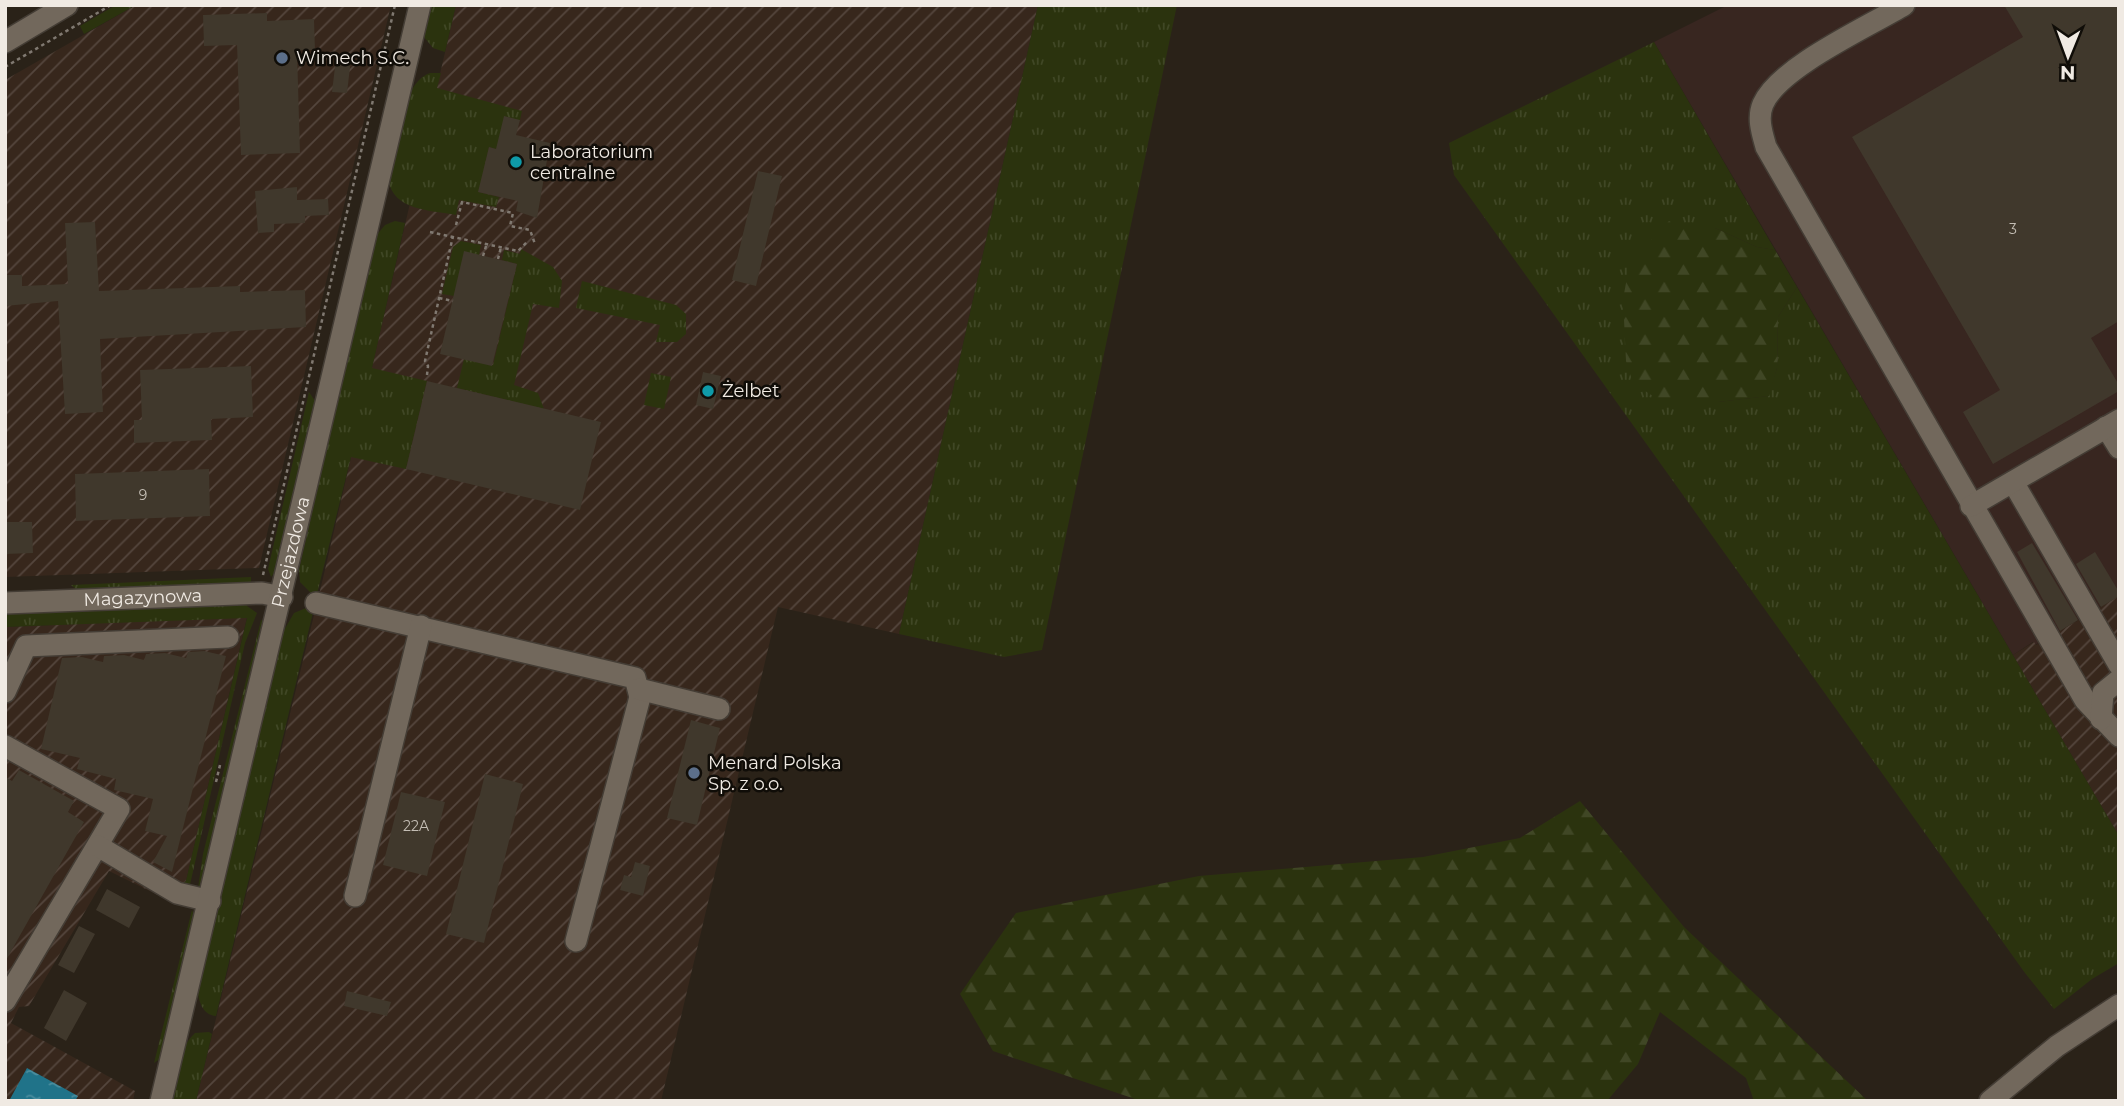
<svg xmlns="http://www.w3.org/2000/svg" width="2124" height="1106" viewBox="0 0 2124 1106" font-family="Montserrat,sans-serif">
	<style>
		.commercial { fill: #382620 }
		.industrial { fill: url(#industrial-furrows) }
		.grass { fill: url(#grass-tufts) }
		.forest { fill: url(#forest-firs) }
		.water { fill: url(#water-ripples) }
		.building { fill: #40382c }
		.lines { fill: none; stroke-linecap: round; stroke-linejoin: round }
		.minor-casing { stroke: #443d35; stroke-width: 24 }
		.path { stroke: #807971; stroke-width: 2.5; stroke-dasharray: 3.5 3.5; stroke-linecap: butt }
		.minor { stroke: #72685c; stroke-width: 21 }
		.service-dot { fill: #5c6f8a; stroke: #100d08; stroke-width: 2.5 }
		.culture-dot { fill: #0f9aa8; stroke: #100d08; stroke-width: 2.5 }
		.labels { text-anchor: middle; stroke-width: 5; stroke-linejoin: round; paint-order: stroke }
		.number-label { font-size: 14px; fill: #c4beb5 }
		.poi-label { font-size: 18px; fill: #f0eae3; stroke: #100d08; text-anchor: start }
		.street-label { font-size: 18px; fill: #f0eae3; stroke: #100d08 }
	</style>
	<defs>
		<pattern id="industrial-furrows" width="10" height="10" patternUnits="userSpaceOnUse" patternTransform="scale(1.75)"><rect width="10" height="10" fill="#37271c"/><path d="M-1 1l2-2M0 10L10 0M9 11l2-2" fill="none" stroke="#54463d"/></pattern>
		<pattern id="grass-tufts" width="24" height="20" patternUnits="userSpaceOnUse" patternTransform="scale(1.75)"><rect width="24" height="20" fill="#2b330e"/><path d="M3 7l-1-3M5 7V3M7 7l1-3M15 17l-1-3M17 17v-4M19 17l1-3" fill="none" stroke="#404725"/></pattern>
		<pattern id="forest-firs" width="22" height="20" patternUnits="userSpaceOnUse" patternTransform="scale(1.75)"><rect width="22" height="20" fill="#2b330e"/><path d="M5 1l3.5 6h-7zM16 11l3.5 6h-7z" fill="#404725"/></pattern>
		<pattern id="water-ripples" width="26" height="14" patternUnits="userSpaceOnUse" patternTransform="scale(1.75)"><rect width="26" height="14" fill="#207389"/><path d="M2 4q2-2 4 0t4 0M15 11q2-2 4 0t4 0" fill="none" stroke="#4c8e9f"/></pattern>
	</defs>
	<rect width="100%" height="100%" fill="#2a2218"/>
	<path class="commercial" d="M1728 5H2119V596L2035 645 2033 642 2013 655 1654 42Z"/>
	<g class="industrial">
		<path d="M136 5H391L259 568 5 577V80Z"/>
		<path d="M456 5H1038L899 634 778 607 661 1101H196L324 574Z"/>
		<path d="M2119 596V836L2013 655 2034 642 2036 645Z"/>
		<path d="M247 617 186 881 178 886 174 903 109 871 29 1006 19 1007 11 1023 135 1091 133 1101H5V627Z"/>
	</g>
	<g class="grass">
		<path d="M116 5H136L84 34 80 26Z"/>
		<path d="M428 5H456L445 52 433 48 424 37Z"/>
		<path d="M1038 5H1177L1042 650 1004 657 899 634Z"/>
		<path d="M1654 42 1775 250 1757 247 1715 228 1662 402H1718L1768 396 1777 368 1778 317 1797 287 2119 836V963L2092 979 2054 1009 2025 973 1454 175 1449 143Z"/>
		<path d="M430 73H441L437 88 522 111 520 120 496 149 489 147 479 192 499 197 496 207 459 200 456 215C430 210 393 211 388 179 394 152 401 82 430 73Z"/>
		<path d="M395 221 405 223 372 368 427 381 406 469 351 457 316 598 300 582 299 570 375 237 385 225Z"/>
		<path d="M461 241 481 245 479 255 454 296 442 294 453 247Z"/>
		<path d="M521 249 553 267 562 281 559 308 533 304 514 385 538 393 544 409 457 388 464 359 493 365 517 264 502 260 504 250 520 254Z"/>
		<path d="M582 281 676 305 686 314V334L677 342H656L660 325 576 308Z"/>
		<path d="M651 373 671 377 664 409 644 405Z"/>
		<path d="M309 392 315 401 316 412 278 569 271 577 268 569Z"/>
		<path d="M251 577V586L77 590 71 585Z"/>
		<path d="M247 602V606L257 613 245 643 189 889 178 887 186 881 247 618 5 627V609Z"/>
		<path d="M306 608H314L216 1016C202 1015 199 1001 197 989L283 632 294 613Z"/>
		<path d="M261 620 264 622 201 886 198 888 203 854Z"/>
		<path d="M192 910 195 917 161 1058 154 1063Z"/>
		<path d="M209 1032 212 1034 196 1101H170C176 1078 177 1050 195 1033Z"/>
	</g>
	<g class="forest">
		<path d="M1669 221 1715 228 1757 247 1775 250 1797 287 1778 317 1777 368 1769 396 1718 402H1662L1633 383 1626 361 1623 299 1630 262Z"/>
		<path d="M1580 801 1684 927 1868 1101H1754L1746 1078 1660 1012 1638 1064 1607 1101H1141L993 1051 960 994 1016 913 1199 876 1423 857 1520 838Z"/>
	</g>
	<path class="water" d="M27 1068 78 1096 75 1101H9Z"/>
	<g class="building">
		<path d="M2004 5H2119V321L2091 338 2119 385V391L1993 464 1963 412 2000 390 1852 137 2023 37Z"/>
		<path d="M267 13V21L314 19 315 50H297L300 153 241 155 237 45 204 46 203 15Z"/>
		<path d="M336 58 351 59 347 93 332 92Z"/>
		<path d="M504 116 520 120 516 135 550 143 537 218 516 211 518 201 478 192 489 147 496 149Z"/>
		<path d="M758 171 782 176 756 286 732 280Z"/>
		<path d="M297 187V200L328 199 329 215 305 216V223L274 224V232L258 233 255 191Z"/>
		<path d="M95 222 99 291 240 286V292L305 290 306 327 100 339 103 412 65 414 58 301 5 306V275H22V286L68 284 65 223Z"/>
		<path d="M464 251 517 264 492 366 440 354Z"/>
		<path d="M251 366 253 417 211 419 212 440 134 443V420H142L140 370Z"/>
		<path d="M703 372 721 376 713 409 696 405Z"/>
		<path d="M427 381 601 422 580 510 406 469Z"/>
		<path d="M209 469 210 516 76 521 75 474Z"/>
		<path d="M5 522H32L33 553 5 554Z"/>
		<path d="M2032 543 2078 620 2060 631 2017 552Z"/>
		<path d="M2095 552 2119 592V596L2101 607 2076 564Z"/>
		<path d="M204 651 226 656 172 872 153 862 167 836 145 831 153 799 114 790 116 779 77 769 80 758 41 749 62 658 82 657 103 662 104 656 124 655 144 660 146 654 165 653 186 658 188 652Z"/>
		<path d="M691 720 720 728 697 825 667 818Z"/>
		<path d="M19 770 74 801 68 812 84 822 5 962V777L12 781Z"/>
		<path d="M485 774 523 784 484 943 446 934Z"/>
		<path d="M401 792 445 802 427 876 383 865Z"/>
		<path d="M635 862 650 866 643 896 620 890 624 875 631 877Z"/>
		<path d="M107 889 140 907 129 928 96 910Z"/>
		<path d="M79 926 95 934 74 973 58 965Z"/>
		<path d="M64 990 87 1003 66 1041 44 1028Z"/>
		<path d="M347 991 391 1002 387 1016 344 1006Z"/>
	</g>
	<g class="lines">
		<defs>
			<g id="minor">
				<path d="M1904 5C1868 27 1779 67 1763 104 1757 118 1762 133 1766 147L2085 700 2119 736"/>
				<path d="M5 42 67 5"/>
				<path d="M2106 427 2119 448"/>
				<path d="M2013 482 2119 665"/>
				<path d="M1971 506 2119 420"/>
				<path id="s1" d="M5 603 262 593 282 597"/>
				<path d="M316 603 635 678 640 697 576 941"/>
				<path d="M639 689 719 709"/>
				<path d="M5 692 26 646 228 637"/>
				<path d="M2101 719 2103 693 2119 680"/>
				<path d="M5 746 119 809 5 1001"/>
				<path d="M98 846 177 893 210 901"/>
				<path d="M355 896 421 626"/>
				<path id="s2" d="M161 1101 420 5"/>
				<path d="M1990 1101 2057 1046 2119 1005"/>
			</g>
		</defs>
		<use href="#minor" class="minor-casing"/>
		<g class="path">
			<path d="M5 67 111 5"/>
			<path d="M456 225 462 202 513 213 510 226 530 230 535 244"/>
			<path d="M430 232 518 251 527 242"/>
			<path d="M483 256 487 243"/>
			<path d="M498 259 501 247"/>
			<path d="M439 298 453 301"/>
			<path d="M427 375 428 366 425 361 453 236"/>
			<path d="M263 575 395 5"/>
			<path d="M216 782 220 765"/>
		</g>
		<use href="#minor" class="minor"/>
	</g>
	<g class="service-dot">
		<circle cx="282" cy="58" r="7"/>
		<circle cx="694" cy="773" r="7"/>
	</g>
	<g class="culture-dot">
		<circle cx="516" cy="162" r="7"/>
		<circle cx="708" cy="391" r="7"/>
	</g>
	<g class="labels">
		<g class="number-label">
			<text x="2013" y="234">3</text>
			<text x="143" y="500">9</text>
			<text x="416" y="831">22A</text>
		</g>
		<g class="poi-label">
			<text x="296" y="64">Wimech S.C.</text>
			<text x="530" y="158">Laboratorium<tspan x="530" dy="21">centralne</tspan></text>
			<text x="722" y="397">Żelbet</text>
			<text x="708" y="769">Menard Polska<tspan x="708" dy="21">Sp. z o.o.</tspan></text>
		</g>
		<g class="street-label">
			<text dy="6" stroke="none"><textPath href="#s2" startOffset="564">Przejazdowa</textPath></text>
			<text dy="6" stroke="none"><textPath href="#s1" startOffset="138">Magazynowa</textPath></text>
		</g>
	</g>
	<rect width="2124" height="1106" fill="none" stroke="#f0eae3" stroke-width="14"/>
	<g transform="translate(2068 56) rotate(181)" stroke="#100d08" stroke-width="5" paint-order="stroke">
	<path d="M0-5L12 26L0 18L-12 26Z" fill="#f0eae3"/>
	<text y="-10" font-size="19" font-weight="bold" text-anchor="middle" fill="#f0eae3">N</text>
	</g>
</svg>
